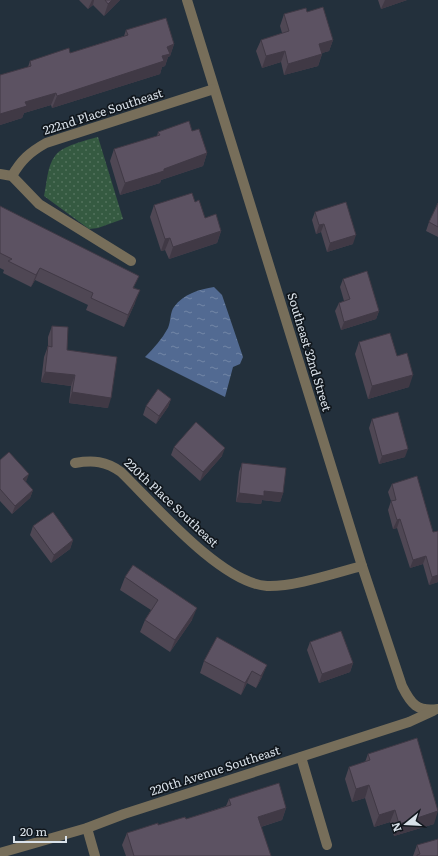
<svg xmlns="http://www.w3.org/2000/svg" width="438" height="856" viewBox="0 0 438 856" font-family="Literata,serif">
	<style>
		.park { fill: url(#park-dots) }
		.water { fill: url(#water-ripples) }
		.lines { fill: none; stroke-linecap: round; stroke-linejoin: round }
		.minor { stroke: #776e5a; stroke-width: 10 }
		.wall { fill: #4f4754 }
		.shaded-wall { fill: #403945 }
		.building { fill: #5c5262; stroke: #403945 }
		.labels { text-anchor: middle; stroke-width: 3.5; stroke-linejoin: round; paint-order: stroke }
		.street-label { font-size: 12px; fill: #d9e1e9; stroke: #11171d }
	</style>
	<defs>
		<pattern id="park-dots" width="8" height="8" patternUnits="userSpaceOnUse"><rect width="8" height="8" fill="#355a41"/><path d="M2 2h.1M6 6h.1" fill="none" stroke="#52715c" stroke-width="1.8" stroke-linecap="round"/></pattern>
		<pattern id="water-ripples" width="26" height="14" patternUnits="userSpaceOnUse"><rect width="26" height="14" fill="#526a92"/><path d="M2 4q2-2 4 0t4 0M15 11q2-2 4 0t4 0" fill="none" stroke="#7286a6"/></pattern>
	</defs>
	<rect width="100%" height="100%" fill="#23303c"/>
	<path class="park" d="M98 137 123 219 98 228 89 229 44 196C47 183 47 166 55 156 61 146 87 140 98 137Z"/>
	<path class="water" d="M214 287 222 295 243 357 240 364 233 367 225 397 145 357C154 348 162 339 168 328 171 321 170 312 174 307 183 294 200 289 214 287Z"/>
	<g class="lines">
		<g class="minor">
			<path d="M187 0 362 566 402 686C411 704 417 712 438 709"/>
			<path d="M0 174 12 176 39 204 131 261"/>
			<path d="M12 176C21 160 30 152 46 143L214 89"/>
			<path d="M75 463C93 460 106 461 121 472 154 504 221 583 267 586 294 587 335 573 362 566"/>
			<path d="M301 757 327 845"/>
			<path d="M87 828 95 856"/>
			<path d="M0 853 87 828 124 814 409 722 433 711"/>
		</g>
	</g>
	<g class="wall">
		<path d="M79 0H120L104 16 93 5 88 9Z"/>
		<path d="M378 0H407L381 9Z"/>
		<path d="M307 12 333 40 329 51 322 53V54L318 66 284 75 281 62 262 68 256 51 261 40 282 33 280 26 284 14Z"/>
		<path d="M126 30 174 44 170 56 168 57 165 66 162 67 160 74 52 108 51 105 24 113 22 118 0 125V75L28 67 30 61 70 53 124 36Z"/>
		<path d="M192 131 207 153 203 166 161 180 160 183 120 195 110 161 114 149 157 136 158 132Z"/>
		<path d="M195 202 205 218 221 231 217 243 169 259 165 250 161 251 150 217 154 205Z"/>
		<path d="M438 203V237L426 231 429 222Z"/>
		<path d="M0 206 135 288V303L124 327 86 310 88 305 35 280 31 287 3 273 4 270 0 268Z"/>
		<path d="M315 212 353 244 327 252 321 232 316 234 312 220Z"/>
		<path d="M343 279 379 311 376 319 341 330 335 311 339 303 344 301 340 287Z"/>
		<path d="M52 326 67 350 108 408 69 403 71 386 41 382 44 357 48 346V337Z"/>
		<path d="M359 342 397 356 409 387 368 399 355 354Z"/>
		<path d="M171 399 168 407 156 424 143 415 146 406Z"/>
		<path d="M372 419 405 457 379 464 369 428Z"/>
		<path d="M174 447 222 456 200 481 171 455Z"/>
		<path d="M0 460 26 482 33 490 30 498 12 514 0 501Z"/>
		<path d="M242 463 283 493 280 502 262 500 261 504 236 502 239 472Z"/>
		<path d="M392 484 433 532 438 531V582L429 585 423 564 410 568 397 528 393 529 388 510 391 501 388 492Z"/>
		<path d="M33 526 73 540 70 549 51 563 30 535Z"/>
		<path d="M125 577 192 620 170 652 140 632 145 620 151 610 120 590Z"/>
		<path d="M217 637 262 677 256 688 247 683 241 695 200 673 204 661Z"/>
		<path d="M310 642 353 663 350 672 319 683 307 650Z"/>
		<path d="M368 754 434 824 394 836 390 822 374 827 365 798 352 802 345 779 349 767 365 762Z"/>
		<path d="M229 799 286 808 282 820 261 827 271 856H126L122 845 127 833 186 819 226 806Z"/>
		<path d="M417 845 438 856H413Z"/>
	</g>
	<g class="shaded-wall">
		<path d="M92 0H94L93 5 88 9Z"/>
		<path d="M112 0H120L104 16 108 4Z"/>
		<path d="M385 0H407L381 9Z"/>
		<path d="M333 40 329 51 315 55 319 44Z"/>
		<path d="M174 44 170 56 168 57 165 66 162 67 160 74 52 108 57 96 162 56 167 47Z"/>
		<path d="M285 51 281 62 262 68 266 56Z"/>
		<path d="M322 54 318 66 284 75 288 64Z"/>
		<path d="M56 93 51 105 24 113 22 118 0 125V114L25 102Z"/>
		<path d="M207 153 203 166 161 180 160 183 120 195 125 183Z"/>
		<path d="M324 224 321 232 316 234 319 225Z"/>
		<path d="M221 231 217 243 169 259 173 247Z"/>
		<path d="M356 235 353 244 327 252 330 243Z"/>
		<path d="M170 238 165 250 161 251 165 239Z"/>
		<path d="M40 268 35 280 31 287 36 275Z"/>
		<path d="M140 290 135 303 124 327 128 315Z"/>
		<path d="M379 311 376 319 341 330 344 322Z"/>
		<path d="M45 372 75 375 71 386 41 382Z"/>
		<path d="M413 375 409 387 368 399 372 386Z"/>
		<path d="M72 392 111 398 108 408 69 403Z"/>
		<path d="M171 399 168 407 156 424 159 416Z"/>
		<path d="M225 448 222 456 200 481 203 472Z"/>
		<path d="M408 449 405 457 379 464 382 456Z"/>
		<path d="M29 474 26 482 23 479Z"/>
		<path d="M33 490 30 498 12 514 15 506Z"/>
		<path d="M264 491 283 493 280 502 262 500 261 504 236 502 239 493Z"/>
		<path d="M400 519 397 528 393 529 397 520Z"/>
		<path d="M73 540 70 549 51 563 54 555Z"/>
		<path d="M426 556 423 564 410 568 413 560Z"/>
		<path d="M438 575V582L429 585 432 577Z"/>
		<path d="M197 608 192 620 170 652 175 640Z"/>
		<path d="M353 663 350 672 319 683 322 674Z"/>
		<path d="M267 665 262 677 256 688 261 676Z"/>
		<path d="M252 671 247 683 241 695 245 683Z"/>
		<path d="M369 785 365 798 352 802 356 789Z"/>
		<path d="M286 808 282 820 254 829 258 817Z"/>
		<path d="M395 810 390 822 374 827 379 815Z"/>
		<path d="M438 811 434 824 394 836 399 824Z"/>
	</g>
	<g class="building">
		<path d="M105 0H112L108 4Z"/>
		<path d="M323 7 333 40 319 44 322 54 288 64 285 51 266 56 261 40 289 31 284 14 306 8 307 12Z"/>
		<path d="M166 18 174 44 167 47 170 54 162 56 164 61 57 96 56 93 25 102 27 106 0 114V75L31 66 30 61 69 48 70 53 128 35 126 30Z"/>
		<path d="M189 121 192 131 199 129 207 153 164 169V171L125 183 114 149 160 135 158 132Z"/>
		<path d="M192 193 195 202 199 200 205 218 216 214 221 231 173 247 170 238 165 239 154 205Z"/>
		<path d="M346 202 356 235 330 243 324 224 319 225 315 212Z"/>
		<path d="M438 203V227L429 222Z"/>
		<path d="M0 206 139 276 133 288 140 290 128 315 91 298 93 293 40 268 36 275 8 261 12 259 0 253Z"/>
		<path d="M367 271 379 311 344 322 339 303 350 299 343 279Z"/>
		<path d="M52 326 68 327 67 350 117 357 111 398 72 392 75 375 45 372 48 346 52 347Z"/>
		<path d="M390 333 397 356 407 353 413 375 372 386 359 342Z"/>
		<path d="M158 389 171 399 159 416 146 406Z"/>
		<path d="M398 412 408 449 382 456 372 419Z"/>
		<path d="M196 422 225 448 203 472 174 447Z"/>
		<path d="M9 452 29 474 23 479 33 490 15 506 0 489V460Z"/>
		<path d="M242 463 286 468 283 493 264 491V496L239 493Z"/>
		<path d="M417 476 433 532 438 531V575L432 577 426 556 413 560 400 519 397 520 391 501 396 500 392 484Z"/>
		<path d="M53 512 73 540 54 555 33 526Z"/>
		<path d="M133 565 197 608 175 640 145 620 158 600 125 577Z"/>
		<path d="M341 631 353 663 322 674 310 642Z"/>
		<path d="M217 637 267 665 261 676 252 671 245 683 204 661Z"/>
		<path d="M417 738 438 811 399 824 395 810 379 815 369 785 356 789 349 767 370 760 368 754Z"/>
		<path d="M279 783 286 808 258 817 271 856H134L127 833 158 823V825L185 817 186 819 231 805 229 799Z"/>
		<path d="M438 839V856H417V855L420 854 417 845Z"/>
	</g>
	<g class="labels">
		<g class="street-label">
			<text transform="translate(103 112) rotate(-18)" y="4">222nd Place Southeast</text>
			<text transform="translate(309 352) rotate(73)" y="4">Southeast 32nd Street</text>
			<text transform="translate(171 503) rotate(43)" y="4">220th Place Southeast</text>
			<text transform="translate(215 771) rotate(-18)" y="4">220th Avenue Southeast</text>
		</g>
	</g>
	<g transform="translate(406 824) rotate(252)" stroke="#11171d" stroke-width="3" paint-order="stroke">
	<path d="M0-3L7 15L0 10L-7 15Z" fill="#d9e1e9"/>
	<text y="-6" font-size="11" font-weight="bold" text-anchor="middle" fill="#d9e1e9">N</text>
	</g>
	<path d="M14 836v6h52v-6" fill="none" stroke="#d9e1e9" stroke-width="2"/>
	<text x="20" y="836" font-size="12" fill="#d9e1e9" stroke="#11171d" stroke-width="3" paint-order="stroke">20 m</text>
</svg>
